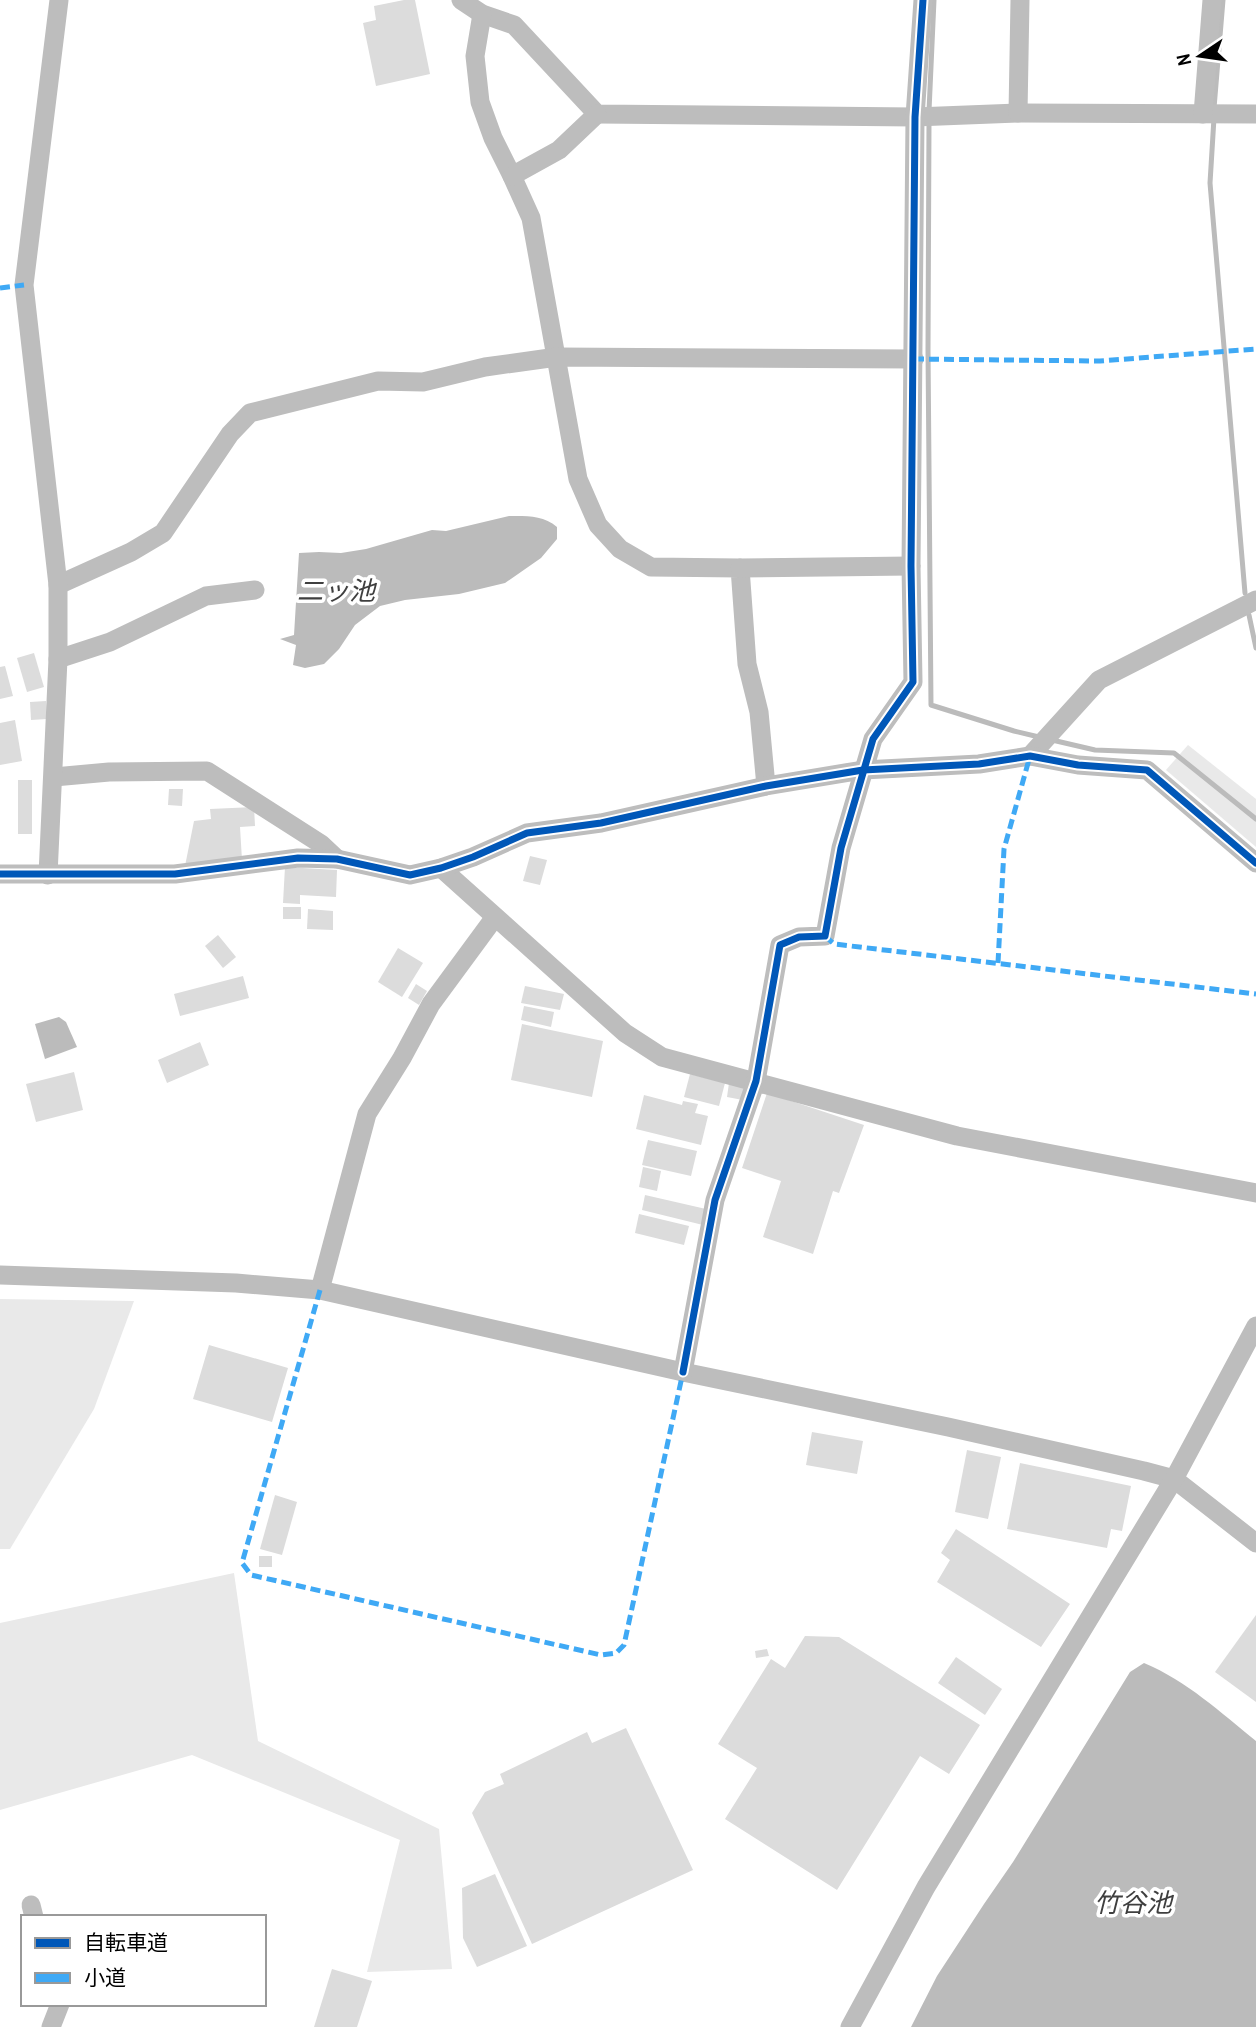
<svg xmlns="http://www.w3.org/2000/svg" width="1256" height="2027" viewBox="0 0 1256 2027" font-family="'Archivo Narrow','Noto Sans JP',sans-serif">
	<style>
		.green { fill: #e9e9e9 }
		.water { fill: #bbb }
		.lines { fill: none; stroke-linecap: round; stroke-linejoin: round }
		.stream { stroke: #bbb; stroke-width: 5 }
		.building { fill: #dcdcdc }
		.minor { stroke: #bdbdbd; stroke-width: 19 }
		.quiet { stroke: #3fa9f5; stroke-width: 5; stroke-dasharray: 10 5; stroke-linecap: butt }
		.cycleway-casing { stroke: #fff; stroke-width: 11 }
		.cycleway { stroke: #0057b8; stroke-width: 7 }
		.labels { text-anchor: middle; stroke-width: 7; stroke-linejoin: round; paint-order: stroke }
		.water-label { font-size: 26px; font-style: italic; fill: #3f3f3f; stroke: #fff }
	</style>
	<rect width="100%" height="100%" fill="#fff"/>
	<g class="green">
		<path d="M1188 745 1256 799V847L1166 770Z"/>
		<path d="M0 1299 134 1301 94 1409 10 1549H0Z"/>
		<path d="M234 1573 258 1741 439 1829 452 1969 367 1972 400 1840 192 1755 0 1810V1623Z"/>
	</g>
	<g class="water">
		<path d="M509 516C527 516 543 515 557 527V539L541 558 505 583 459 594 405 600 380 606 355 625 339 649 324 664 305 668 293 665 296 645 280 639 294 635 299 553 319 552 341 553 366 549 432 530 446 531Z"/>
		<path d="M59 1017 66 1022 77 1047 45 1059 35 1024Z"/>
		<path d="M1144 1663C1187 1681 1220 1712 1256 1741V2027H911L937 1976 984 1904 1013 1862 1130 1672Z"/>
	</g>
	<g class="lines">
		<g class="stream">
			<path d="M1214 108 1223 0"/>
			<path d="M929 111 934 0"/>
			<path d="M1214 118 1210 183 1245 593"/>
			<path d="M929 121 928 350 931 705 1014 731 1039 737"/>
			<path d="M1249 615 1256 648"/>
			<path d="M1052 740 1095 750 1174 753 1256 819"/>
		</g>
	</g>
	<g class="building">
		<path d="M404 0H415L430 74 376 86 363 23 376 20 374 6Z"/>
		<path d="M34 653 44 687 27 692 17 658Z"/>
		<path d="M5 666 13 696 0 699V667Z"/>
		<path d="M46 701 47 719 31 720 30 702Z"/>
		<path d="M15 720 22 761 0 765V723Z"/>
		<rect x="18" y="780" width="14" height="54"/>
		<path d="M169 789H183L182 806 168 805Z"/>
		<path d="M254 807 255 826 240 827 242 860 185 866 194 821 211 819 210 809Z"/>
		<path d="M530 856 547 860 540 885 523 881Z"/>
		<path d="M285 867 337 870 336 897 300 895V904L283 903Z"/>
		<rect x="283" y="907" width="18" height="12"/>
		<path d="M308 909 333 911V930L307 929Z"/>
		<path d="M218 935 236 957 223 968 205 946Z"/>
		<path d="M398 948 423 963 402 997 378 982Z"/>
		<path d="M243 976 249 998 180 1016 174 994Z"/>
		<path d="M416 984 427 991 419 1005 408 998Z"/>
		<path d="M525 986 564 994 560 1010 521 1003Z"/>
		<path d="M524 1006 554 1012 551 1027 521 1020Z"/>
		<path d="M522 1024 603 1041 592 1097 511 1080Z"/>
		<path d="M200 1042 209 1065 167 1083 158 1060Z"/>
		<path d="M74 1072 83 1110 36 1122 26 1084Z"/>
		<path d="M690 1074 725 1083 719 1106 684 1097Z"/>
		<path d="M729 1083 750 1087 748 1101 727 1097Z"/>
		<path d="M767 1093 864 1125 839 1193 833 1191 813 1254 763 1237 781 1181 742 1168Z"/>
		<path d="M644 1095 682 1105 683 1101 698 1104 695 1113 708 1116 701 1145 636 1129Z"/>
		<path d="M648 1140 697 1151 691 1176 642 1165Z"/>
		<path d="M643 1167 661 1171 657 1191 639 1187Z"/>
		<path d="M645 1195 706 1209 703 1225 642 1210Z"/>
		<path d="M639 1214 689 1226 684 1245 635 1233Z"/>
		<path d="M209 1345 288 1368 272 1422 193 1399Z"/>
		<path d="M812 1432 863 1441 857 1474 806 1465Z"/>
		<path d="M967 1450 1001 1457 988 1519 955 1512Z"/>
		<path d="M1020 1463 1131 1486 1122 1531 1111 1529 1107 1548 1007 1529Z"/>
		<path d="M275 1495 297 1502 282 1555 260 1549Z"/>
		<path d="M956 1529 1070 1604 1041 1647 937 1582 950 1560 941 1553Z"/>
		<rect x="259" y="1556" width="13" height="11"/>
		<path d="M1256 1615V1702L1215 1672Z"/>
		<path d="M805 1636 839 1637 980 1725 949 1774 920 1756 837 1890 725 1819 757 1768 718 1744 771 1659 785 1668Z"/>
		<path d="M767 1649 769 1656 756 1658 755 1651Z"/>
		<path d="M956 1657 1002 1689 985 1715 938 1683Z"/>
		<path d="M626 1728 693 1870 532 1944 472 1813 485 1792 504 1784 500 1774 587 1732 592 1743Z"/>
		<path d="M495 1874 527 1946 477 1967 463 1938 462 1888Z"/>
		<path d="M332 1969 372 1981 357 2027H314Z"/>
	</g>
	<g class="lines">
		<g class="minor">
			<path d="M461 0 482 14 514 25 597 114 915 117 1018 113 1256 114"/>
			<path d="M482 14 475 56 480 102 493 138 512 176 531 218 578 479 598 525 620 549 651 567 740 568 747 664 759 712 766 786"/>
			<path d="M1018 113 1020 0"/>
			<path d="M1203 114 1212 0"/>
			<path d="M512 176 559 150 597 114"/>
			<path d="M740 568 911 566"/>
			<path d="M58 585 131 552 163 533 230 434 250 413 378 381 423 382 485 367 557 357 914 359"/>
			<path d="M58 659 110 642 206 596 255 590"/>
			<path d="M1030 756 1099 680 1256 600"/>
			<path d="M54 777 109 772 207 771 321 844 337 859"/>
			<path d="M441 868 625 1033 662 1057 957 1136 1256 1193"/>
			<path d="M0 874H175L298 858 337 859 410 875 441 868 473 857 527 833 601 823 766 786 863 770 979 764 1030 756 1078 765 1147 770 1256 863"/>
			<path d="M48 875 58 659V585L24 285 59 0"/>
			<path d="M0 1275 236 1283 320 1290 683 1372 948 1427 1144 1471 1174 1479 1256 1543"/>
			<path d="M320 1290 367 1114 402 1058 431 1004 495 917"/>
			<path d="M683 1372 715 1200 756 1081 780 945 799 937 825 936 841 848 873 739 913 682 911 566 915 117 923 0"/>
			<path d="M31 1905 34 1917"/>
			<path d="M51 2027 60 2004"/>
			<path d="M850 2027 926 1887 1174 1479 1256 1326"/>
		</g>
		<g class="quiet">
			<path d="M0 288 24 285"/>
			<path d="M914 359 1100 361 1256 349"/>
			<path d="M825 936 834 944 1256 994"/>
			<path d="M998 963 1004 849 1030 756"/>
			<path d="M320 1290 242 1563 251 1575 601 1655 616 1653 624 1645 683 1372"/>
		</g>
		<defs>
			<g id="cycleway">
				<path d="M0 874H175L298 858 337 859 410 875 441 868 473 857 527 833 601 823 766 786 863 770 979 764 1030 756 1078 765 1147 770 1256 863"/>
				<path d="M683 1372 715 1200 756 1081 780 945 799 937 825 936 841 848 873 739 913 682 911 566 915 117 923 0"/>
			</g>
		</defs>
		<use href="#cycleway" class="cycleway-casing"/>
		<use href="#cycleway" class="cycleway"/>
	</g>
	<g class="labels">
		<g class="water-label">
			<text x="336" y="600">二ッ池</text>
			<text x="1133" y="1912">竹谷池</text>
		</g>
	</g>
	<rect x="21" y="1915" width="245" height="91" fill="#ffffff" stroke="#999999" stroke-width="2"/>
	<rect x="35" y="1938" width="35" height="10" fill="#0057b8" stroke="#999999" stroke-width="2"/>
	<text x="84" y="1950" font-size="21" fill="#000000">自転車道</text>
	<rect x="35" y="1973" width="35" height="10" fill="#3fa9f5" stroke="#999999" stroke-width="2"/>
	<text x="84" y="1985" font-size="21" fill="#000000">小道</text>
	<g transform="translate(1200 56) rotate(257)" stroke="#ffffff" stroke-width="5" paint-order="stroke">
	<path d="M0-5L12 26L0 18L-12 26Z" fill="#000000"/>
	<text y="-10" font-size="19" font-weight="bold" text-anchor="middle" fill="#000000">N</text>
	</g>
</svg>
